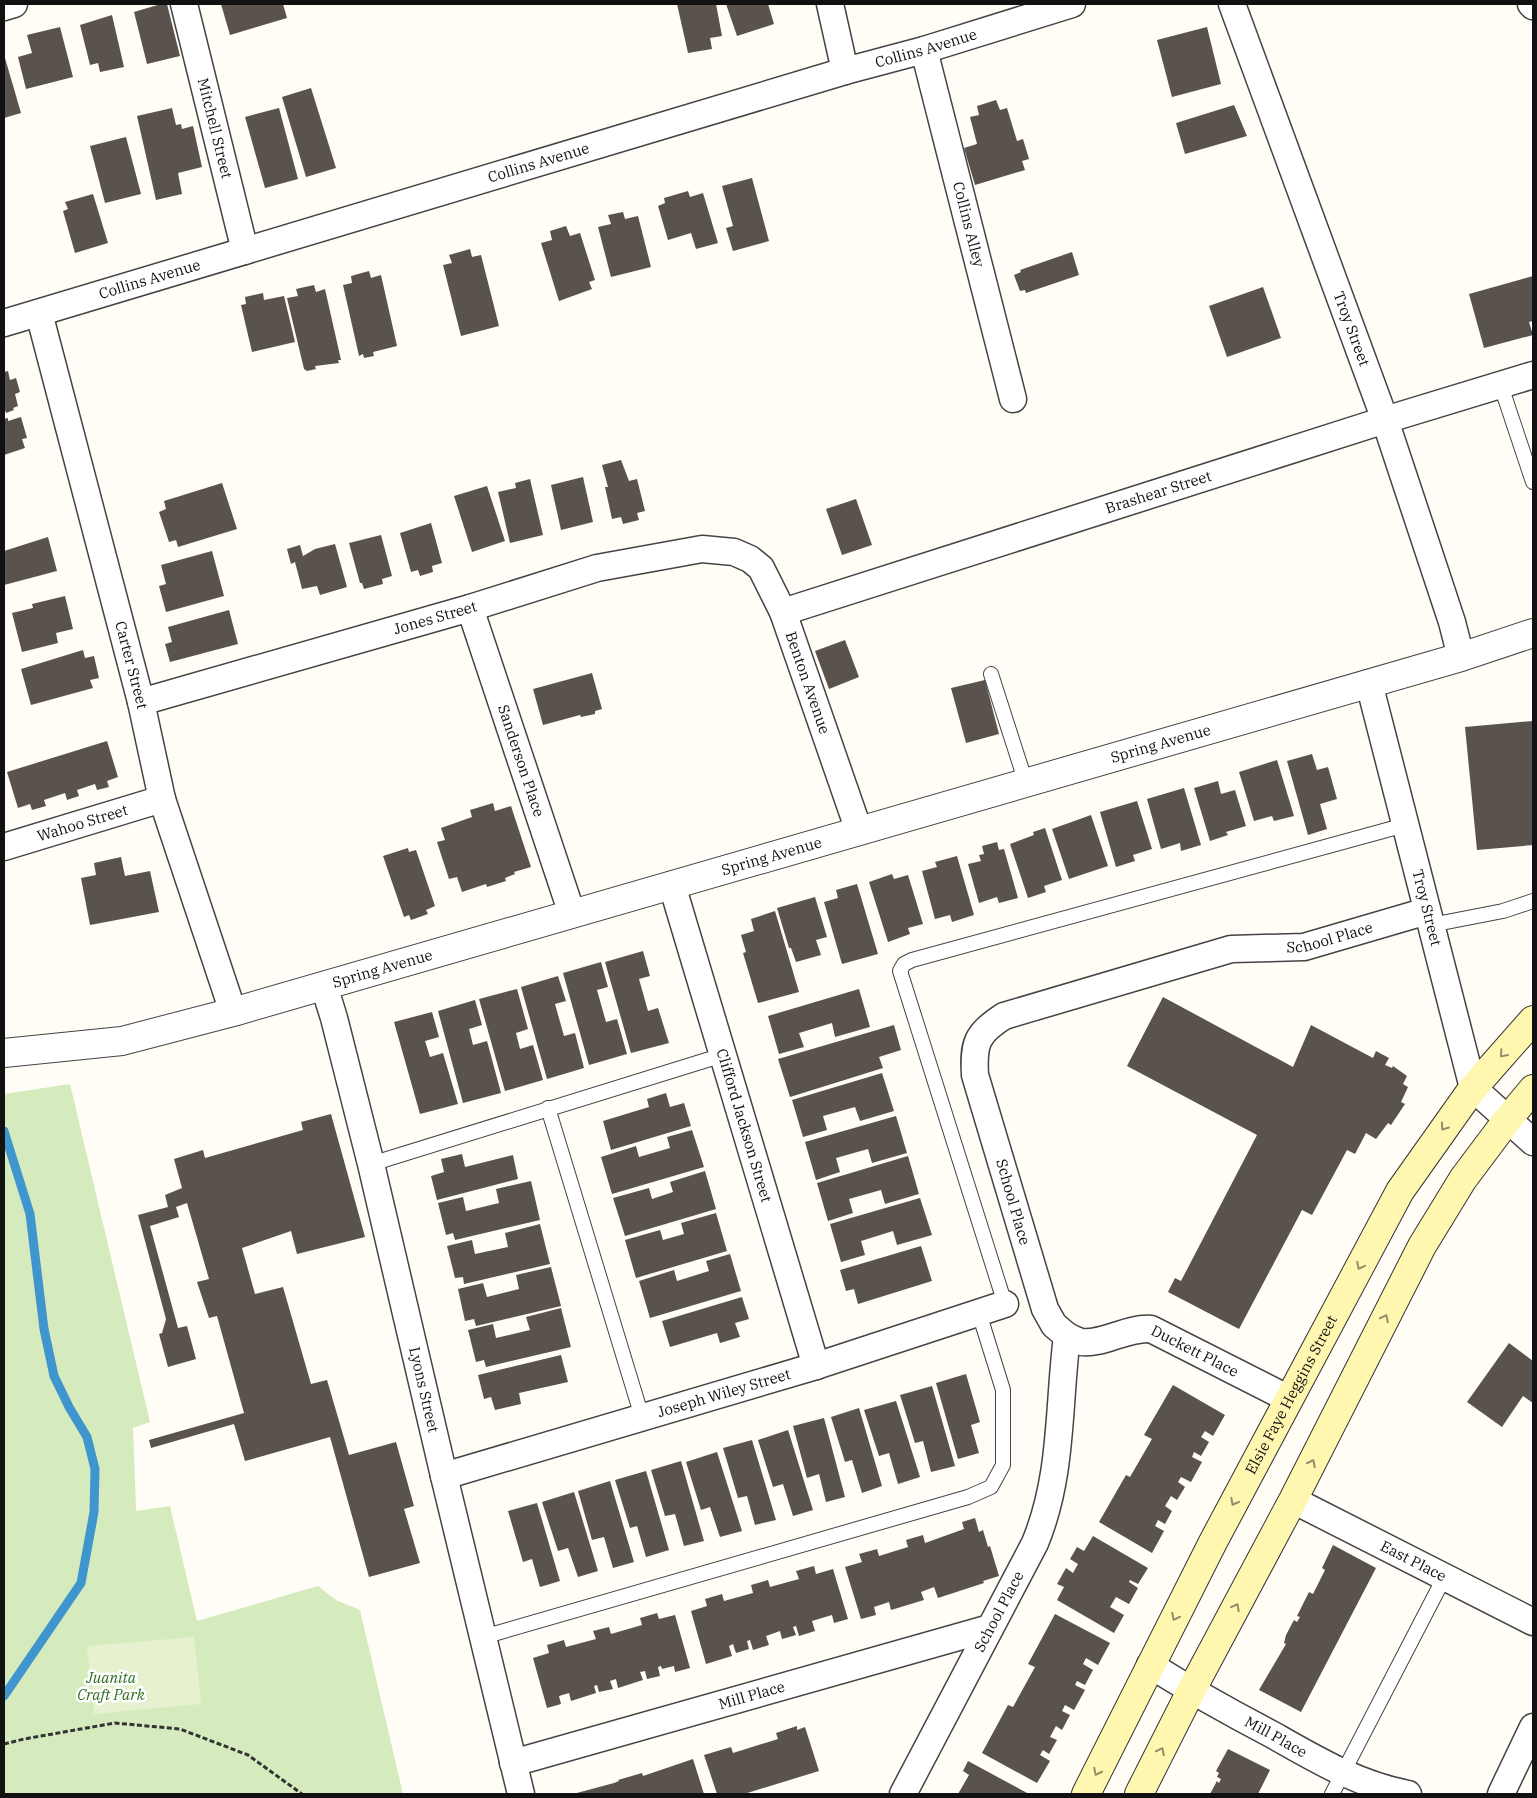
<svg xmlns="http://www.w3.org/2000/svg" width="1537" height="1798" viewBox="0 0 1537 1798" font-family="'IBM Plex Serif',serif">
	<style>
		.green { fill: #d5ebbd }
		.pitch { fill: #e6f2cf }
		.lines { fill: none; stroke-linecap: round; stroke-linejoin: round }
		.stream { stroke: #3f96cf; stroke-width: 9 }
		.building { fill: #5a524d }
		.service-casing { stroke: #444; stroke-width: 16 }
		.minor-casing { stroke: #444; stroke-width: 29 }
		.tertiary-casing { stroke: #444; stroke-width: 30 }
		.secondary-casing { stroke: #333; stroke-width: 30 }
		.path { stroke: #333; stroke-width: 3; stroke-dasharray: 5 2.5; stroke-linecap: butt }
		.service { stroke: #fff; stroke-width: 14 }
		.minor { stroke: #fff; stroke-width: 26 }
		.tertiary { stroke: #fff; stroke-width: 28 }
		.secondary { stroke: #fff6b0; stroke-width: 28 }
		.oneway { stroke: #948f68 }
		.labels { text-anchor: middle; stroke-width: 5; stroke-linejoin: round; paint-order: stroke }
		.street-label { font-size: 15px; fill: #111; stroke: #fff }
		.park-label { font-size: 15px; font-style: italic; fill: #2f6b1f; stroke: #fff }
	</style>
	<rect width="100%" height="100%" fill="#fffdf5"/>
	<path class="green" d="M70 1084 150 1422 133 1428 136 1511 170 1506 197 1621 318 1586 336 1600 360 1610 403 1794H4V1094Z"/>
	<path class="pitch" d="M194 1637 201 1704 94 1714 87 1646Z"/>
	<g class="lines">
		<path class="stream" d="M4 1131 30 1214 44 1329 54 1376 69 1407 87 1437 95 1469 94 1512 81 1583 4 1696"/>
	</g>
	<g class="building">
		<path d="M161 4H167L180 56 147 64 134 12Z"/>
		<path d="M221 4H283L287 18 230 35Z"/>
		<path d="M677 4H716L722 36 710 38 712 49 688 53Z"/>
		<path d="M726 4H768L774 24 737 36Z"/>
		<path d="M112 15 124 67 100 72 98 63 90 65 80 25Z"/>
		<path d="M60 27 73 77 26 89 18 57 32 53 27 35Z"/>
		<path d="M1207 27 1221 84 1172 97 1157 40Z"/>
		<path d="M5 58 21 113 4 118V59Z"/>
		<path d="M311 88 336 168 306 177 282 97Z"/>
		<path d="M996 100 1000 110 1007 108 1017 141 1023 139 1029 159 1022 161 1025 170 975 185 964 148 977 144 970 117 979 115 977 106Z"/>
		<path d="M1234 105 1247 136 1185 154 1176 123Z"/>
		<path d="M172 108 176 125 181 124 182 129 193 126 202 167 178 173 182 194 156 200 137 116Z"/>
		<path d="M279 108 298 179 265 188 245 117Z"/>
		<path d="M126 137 141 194 105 203 90 146Z"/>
		<path d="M752 178 769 241 733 251 726 228 733 226 722 186Z"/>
		<path d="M688 191 690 197 703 193 718 243 696 249 691 233 668 240 658 206 665 203 664 198Z"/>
		<path d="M93 194 108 243 75 253 63 211 68 209 65 202Z"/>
		<path d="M623 212 625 219 638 216 651 267 611 277 598 227 611 224 608 215Z"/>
		<path d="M566 226 570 236 580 233 595 280 589 282 592 289 559 301 541 243 552 240 550 231Z"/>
		<path d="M470 249 472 257 481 255 499 326 461 336 443 265 452 263 449 255Z"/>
		<path d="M1072 252 1079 275 1026 293 1025 290 1020 291 1014 275 1021 272 1020 270Z"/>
		<path d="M369 271 371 278 381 275 397 346 373 352 374 356 364 358 363 354 359 356 343 285 352 283 351 276Z"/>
		<path d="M1533 276V321L1529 322 1533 335 1484 348 1469 294Z"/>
		<path d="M314 285 316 292 325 289 341 360H338L339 363 315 366 316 369 307 371 304 369 287 298 298 296 296 289Z"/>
		<path d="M1263 287 1281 338 1227 357 1209 306Z"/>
		<path d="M263 293 264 300 284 296 295 342 252 352 241 305 246 304 245 297Z"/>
		<path d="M8 371 10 380 16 378 20 392 15 394 18 406 13 408 14 410 6 413 5 410H4V372Z"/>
		<path d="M21 417 27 438 22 439 25 448 4 455V419L8 418V421Z"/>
		<path d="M621 460 629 481 637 479 645 511 637 513 639 520 623 524 621 517 612 519 605 487H608L602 465Z"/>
		<path d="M583 477 593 522 561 530 551 485Z"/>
		<path d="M530 479 543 535 510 543 498 492 516 488 515 483Z"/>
		<path d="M222 483 237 529 178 547 176 540 169 542 159 512 166 509 164 501Z"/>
		<path d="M487 486 505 541 472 552 454 496Z"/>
		<path d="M856 499 872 545 842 555 826 509Z"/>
		<path d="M431 523 442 563 432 566 433 572 420 576 418 570 411 572 400 533Z"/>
		<path d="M381 535 392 576 382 579 383 584 364 589 362 583H360L349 543Z"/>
		<path d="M48 537 57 571 4 585V551Z"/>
		<path d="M335 544 347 587 320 595 317 586 302 589 295 562 291 564 287 549 300 545 303 556 315 549Z"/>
		<path d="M212 551 224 596 166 612 159 586 166 584 161 565Z"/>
		<path d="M65 596 73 629 56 633 58 643 22 652 12 613 33 608 32 604Z"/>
		<path d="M229 610 238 644 170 662 165 644 172 642 168 627Z"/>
		<path d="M845 640 859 677 829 689 815 651Z"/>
		<path d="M83 650 85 658 94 656 99 678 90 680 93 688 31 705 21 669Z"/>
		<path d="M592 673 602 709 595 711V714L581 717 580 715 543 725 533 689Z"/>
		<path d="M985 680 999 734 966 743 951 688Z"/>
		<path d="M1533 721V845L1477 850 1465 727Z"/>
		<path d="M107 741 118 777 107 781 109 787 97 790 95 784 77 790 79 796 67 800 65 793 44 800 46 806 32 810 30 804 18 808 7 772Z"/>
		<path d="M1312 754 1317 770 1328 767 1337 799 1320 804 1327 829 1308 835 1287 761Z"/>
		<path d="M1277 760 1294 816 1274 821 1272 816 1254 821 1239 772Z"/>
		<path d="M1218 781 1221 794 1235 790 1246 826 1226 832 1228 835 1210 841 1194 788Z"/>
		<path d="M1184 788 1201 845 1181 851 1180 843 1161 849 1147 799Z"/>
		<path d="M1137 801 1152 849 1133 855 1135 861 1116 867 1100 812Z"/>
		<path d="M493 803 495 811 511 806 531 867 514 872 515 874 505 878 506 881 487 887 486 884 462 892 457 877 449 879 437 842 445 840 441 828 472 817 470 810Z"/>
		<path d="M1091 815 1108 866 1069 879 1052 829Z"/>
		<path d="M1045 828 1062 880 1044 886 1046 892 1028 898 1010 844 1034 835 1033 832Z"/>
		<path d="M997 842 999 850 1004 849 1018 898 999 903 997 897 979 903 968 864 981 861 979 855 984 854 982 846Z"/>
		<path d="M408 848 409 852 416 850 435 906 426 910 428 914 411 920 409 915 404 917 383 856Z"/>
		<path d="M957 856 974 915 952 922 950 915 935 919 922 871 937 867 935 862Z"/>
		<path d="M121 857 125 876 150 871 159 912 90 925 81 878 96 875 94 863Z"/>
		<path d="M892 874 894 879 908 875 923 924 908 928 910 934 888 942 869 882Z"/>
		<path d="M857 884 878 954 842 964 824 902 838 898 836 890Z"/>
		<path d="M815 897 827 937 816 940 821 955 796 962 791 948H789L777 908Z"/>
		<path d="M775 911 799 992 758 1003 743 953 746 952 741 935 754 931 751 919Z"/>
		<path d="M643 951 650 976 639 979 648 1011 658 1008 669 1043 631 1053 605 962Z"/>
		<path d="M601 962 608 987 597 990 606 1022 617 1019 627 1054 589 1065 563 973Z"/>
		<path d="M558 976 566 1001 555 1004 564 1036 575 1033 584 1068 547 1079 521 987Z"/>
		<path d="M517 989 528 1029 516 1033 520 1049 533 1045 543 1080 505 1091 479 999Z"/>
		<path d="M859 989 870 1027 835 1037 832 1023 799 1033 804 1047 779 1054 768 1016Z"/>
		<path d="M1163 997 1293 1067 1311 1025 1373 1058 1376 1051 1389 1058 1385 1065 1392 1068 1393 1066 1407 1076 1403 1084 1408 1087 1401 1102 1405 1104 1391 1125 1388 1123 1376 1139 1366 1133 1355 1154 1347 1150 1312 1215 1302 1210 1239 1329 1168 1292 1175 1278 1181 1281 1257 1135 1127 1066Z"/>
		<path d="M475 1000 482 1025 469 1029 473 1045 487 1041 501 1093 463 1103 438 1011Z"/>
		<path d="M432 1012 439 1037 425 1041 430 1057 443 1053 458 1104 420 1114 394 1022Z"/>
		<path d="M894 1025 901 1050 879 1057 883 1068 790 1097 778 1059Z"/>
		<path d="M882 1073 894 1111 860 1121 855 1107 823 1116 827 1130 803 1137 792 1100Z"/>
		<path d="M666 1093 670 1107 684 1103 691 1126 611 1150 603 1121 649 1107 647 1099Z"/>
		<path d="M331 1114 365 1237 297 1254 291 1231 242 1248 255 1294 283 1287 311 1384 327 1380 349 1455 396 1442 414 1506 404 1509 420 1563 369 1577 330 1437 245 1461 234 1424 151 1448 149 1440 244 1413 217 1316 209 1318 197 1282 209 1279 187 1203 176 1207 179 1217 150 1226 178 1328 187 1326 196 1359 168 1367 159 1334 162 1333 166 1319 138 1215 168 1207 165 1195 182 1188 174 1159 203 1150 205 1158 303 1130 301 1122Z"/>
		<path d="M896 1116 907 1153 872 1163 868 1149 836 1158 840 1172 816 1180 805 1142Z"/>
		<path d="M692 1130 704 1167 612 1194 601 1157 636 1146 639 1157 670 1148 667 1137Z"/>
		<path d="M462 1154 465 1167 513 1155 518 1179 437 1200 431 1176 444 1172 441 1159Z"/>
		<path d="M908 1156 919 1194 885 1204 881 1190 849 1199 853 1213 828 1221 817 1183Z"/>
		<path d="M705 1171 716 1209 625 1236 613 1198 649 1188 652 1199 673 1192 670 1182Z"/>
		<path d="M531 1181 540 1220 455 1240 453 1233 446 1235 438 1203 463 1197 466 1211 499 1203 496 1189Z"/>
		<path d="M920 1198 932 1235 897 1245 893 1231 861 1241 865 1255 841 1262 830 1224Z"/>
		<path d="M716 1213 727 1251 636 1278 625 1240 660 1230 663 1240 684 1234 681 1223Z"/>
		<path d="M540 1224 550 1264 464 1284 463 1277 455 1278 447 1246 472 1240 475 1254 508 1247 505 1233Z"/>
		<path d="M921 1246 932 1281 858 1304 854 1289 846 1291 840 1270Z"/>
		<path d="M730 1254 741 1291 650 1318 639 1281 674 1270 677 1281 709 1271 706 1261Z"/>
		<path d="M551 1267 561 1306 476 1326 474 1319 465 1321 458 1289 483 1283 487 1297 519 1289 516 1275Z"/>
		<path d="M742 1297 749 1319 735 1323 740 1337 720 1343 717 1333 670 1347 662 1321Z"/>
		<path d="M561 1308 571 1347 486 1367 484 1360 476 1362 468 1330 493 1324 496 1338 530 1330 526 1317Z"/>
		<path d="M1509 1343 1533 1361V1403L1523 1396 1502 1427 1467 1402Z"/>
		<path d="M561 1355 568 1382 519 1393 521 1404 495 1410 491 1397 484 1399 478 1375Z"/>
		<path d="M966 1374 980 1422 971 1425 979 1453 958 1459 936 1383Z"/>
		<path d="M1173 1385 1225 1415 1213 1436 1205 1431 1201 1437 1209 1442 1201 1456 1194 1452 1192 1457 1202 1462 1191 1482 1181 1477 1178 1482 1185 1487 1177 1500 1171 1496 1165 1506 1172 1511 1165 1524 1158 1520 1155 1526 1164 1531 1152 1553 1099 1522 1126 1475 1130 1477 1152 1439 1144 1435Z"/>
		<path d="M932 1386 955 1466 931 1472 923 1441 915 1443 900 1395Z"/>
		<path d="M896 1401 920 1477 898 1484 889 1453 879 1456 864 1410Z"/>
		<path d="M859 1408 882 1486 862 1493 852 1460 845 1462 831 1417Z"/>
		<path d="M824 1418 845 1497 826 1502 819 1474 807 1478 793 1426Z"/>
		<path d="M788 1430 813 1510 793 1516 783 1484 773 1487 758 1440Z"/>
		<path d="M752 1440 776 1520 755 1525 747 1496 738 1498 723 1448Z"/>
		<path d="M717 1452 742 1531 720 1537 710 1507 701 1510 686 1462Z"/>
		<path d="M681 1461 704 1541 684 1546 675 1514 665 1516 651 1470Z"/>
		<path d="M646 1471 669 1550 646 1557 637 1526 630 1528 615 1480Z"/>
		<path d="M610 1481 634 1562 613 1568 604 1537 592 1540 578 1491Z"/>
		<path d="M574 1492 598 1571 578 1577 568 1548 558 1551 542 1502Z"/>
		<path d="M537 1503 560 1581 540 1587 532 1559 523 1562 508 1511Z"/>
		<path d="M975 1518 979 1532 983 1530 988 1547 990 1546 999 1576 983 1581 984 1583 938 1598 934 1587 921 1592 924 1600 891 1610 889 1602 874 1607 876 1615 861 1619 845 1567 862 1562 859 1554 877 1549 879 1556 908 1547 906 1540 923 1535 925 1543 964 1529 962 1522Z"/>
		<path d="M1093 1536 1148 1568 1138 1584 1130 1580 1129 1582 1138 1588 1129 1604 1116 1597 1110 1607 1124 1615 1114 1633 1057 1600 1064 1587 1057 1584 1066 1568 1073 1573 1078 1564 1070 1559 1077 1547 1084 1551Z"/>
		<path d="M1333 1545 1376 1568 1301 1712 1259 1690 1286 1644 1284 1643 1286 1635 1294 1620 1297 1622 1300 1617 1297 1616 1309 1592 1313 1594 1325 1570 1322 1568Z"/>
		<path d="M814 1566 816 1574 833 1569 848 1619 834 1623 832 1615 812 1621 815 1631 799 1636 796 1626 793 1627 796 1635 782 1639 780 1631 766 1636 769 1645 753 1650 750 1640 747 1641 749 1649 736 1653 733 1644 729 1646 732 1656 706 1664 691 1611 707 1606 705 1599 722 1594 724 1601 753 1593 751 1585 768 1580 770 1587 799 1579 796 1571Z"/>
		<path d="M657 1613 659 1619 675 1615 690 1668 675 1672 674 1666 662 1669 661 1666 658 1667 660 1676 647 1679 645 1671 640 1672 643 1680 618 1688 616 1679 610 1681 613 1689 599 1692 597 1685 594 1686 596 1693 571 1701 569 1693 559 1696 561 1704 547 1708 533 1658 549 1653 547 1645 564 1640 566 1647 596 1639 593 1631 609 1627 611 1634 642 1625 640 1618Z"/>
		<path d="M1055 1614 1110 1643 1098 1665 1086 1658 1083 1664 1093 1670 1085 1685 1077 1681 1075 1685 1085 1690 1074 1710 1065 1705 1062 1711 1070 1715 1062 1730 1056 1726 1050 1737 1057 1740 1049 1754 1043 1750 1040 1755 1050 1761 1037 1783 982 1753 1008 1705 1013 1707 1035 1667 1028 1664Z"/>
		<path d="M797 1726V1730L805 1727 819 1771 744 1794H717L704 1755 731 1747 733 1753 778 1739 776 1733Z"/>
		<path d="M1228 1749 1270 1770 1258 1794H1210L1217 1781 1219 1783 1221 1779 1217 1777 1219 1773 1216 1771Z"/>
		<path d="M693 1759 704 1794H573L614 1783 619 1781 618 1780 642 1773 643 1776Z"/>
		<path d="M968 1761 1029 1794H958L969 1775 963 1771Z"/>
	</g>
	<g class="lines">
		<defs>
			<g id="service">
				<path d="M1501 386 1533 482"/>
				<path d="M991 674 1026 783"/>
				<path d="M1431 925 1503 911 1533 901"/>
				<path d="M548 1108 642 1417"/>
				<path d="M371 1164 723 1055"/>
				<path d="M1005 1304 900 971 904 964 912 960 1405 825"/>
				<path d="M483 1637 968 1497 991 1487 1003 1465V1390L979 1313"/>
				<path d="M1332 1794 1444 1578"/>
			</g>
			<g id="minor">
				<path id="s1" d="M184 4 245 251"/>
				<path d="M830 4 845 71"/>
				<path id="s2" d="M1232 4 1385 420 1452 622 1461 657"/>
				<path d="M1531 4 1533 6"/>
				<path d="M4 7 14 4"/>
				<path id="s3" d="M924 50 1013 399"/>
				<path id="s4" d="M39 313 141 702 162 799 233 1012"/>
				<path id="s5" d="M4 323 845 71 924 50 1072 4"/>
				<path id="s6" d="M470 608 572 914"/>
				<path id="s7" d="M783 612 1385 420 1533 375"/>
				<path id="s8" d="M1369 683 1473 1088 1533 1142"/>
				<path id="s9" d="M141 702 470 608 597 568 702 549 734 552 750 559 761 568 783 612 859 831"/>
				<path id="s10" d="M4 847 162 799"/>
				<path id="s11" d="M672 885 816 1366"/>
				<path id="s12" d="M324 986 334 1018 371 1164 444 1476 521 1794"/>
				<path id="s13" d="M1067 1336C1071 1338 1077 1341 1081 1342 1103 1345 1127 1327 1151 1329L1289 1399"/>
				<path id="s14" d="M444 1476 816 1366 1005 1304"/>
				<path id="s15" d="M1293 1500 1533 1622"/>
				<path id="s16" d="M1150 1665C1190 1690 1231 1713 1273 1735 1317 1760 1357 1784 1408 1794"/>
				<path id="s17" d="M513 1763 990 1628"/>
				<path id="s18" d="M903 1794 1035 1543C1063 1475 1058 1407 1067 1336L1054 1325 1045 1309 975 1075C973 1043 977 1033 1004 1016L1231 949 1304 947 1427 911"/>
				<path d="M1501 1794 1533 1727"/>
			</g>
			<g id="tertiary">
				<path id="s19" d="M4 1053 122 1041 233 1012 1461 657 1533 633"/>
			</g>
			<g id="secondary">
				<path id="s20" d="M1086 1794 1213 1542 1400 1191 1473 1088 1533 1020"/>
				<path d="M1139 1794 1191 1691 1293 1500 1422 1246 1463 1179 1508 1119 1533 1089"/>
			</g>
		</defs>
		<use href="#service" class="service-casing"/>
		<use href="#minor" class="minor-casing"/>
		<use href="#tertiary" class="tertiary-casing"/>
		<use href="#secondary" class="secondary-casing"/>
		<path class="path" d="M4 1744 24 1739 115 1723 180 1729 248 1755 302 1794"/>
		<use href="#service" class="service"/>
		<use href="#minor" class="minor"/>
		<use href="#tertiary" class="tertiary"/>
		<use href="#secondary" class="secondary"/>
	</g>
	<defs><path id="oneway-chevron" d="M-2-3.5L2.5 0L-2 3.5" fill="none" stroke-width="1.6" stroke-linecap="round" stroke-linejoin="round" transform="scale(1.25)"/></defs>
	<g class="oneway">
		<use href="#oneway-chevron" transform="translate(1503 1054) rotate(131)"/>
		<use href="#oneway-chevron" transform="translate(1444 1127) rotate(126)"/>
		<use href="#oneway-chevron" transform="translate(1360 1266) rotate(118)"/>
		<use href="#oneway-chevron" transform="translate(1385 1318) rotate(-63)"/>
		<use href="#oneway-chevron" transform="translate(1312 1463) rotate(-63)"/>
		<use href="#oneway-chevron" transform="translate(1234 1502) rotate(118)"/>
		<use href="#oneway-chevron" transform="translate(1236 1607) rotate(-62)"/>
		<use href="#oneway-chevron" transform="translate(1175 1617) rotate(117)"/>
		<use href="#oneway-chevron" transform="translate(1161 1751) rotate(-63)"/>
		<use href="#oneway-chevron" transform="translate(1097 1772) rotate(117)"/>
	</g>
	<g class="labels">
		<g class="street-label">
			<text dy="5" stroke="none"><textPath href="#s5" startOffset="962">Collins Avenue</textPath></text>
			<text dy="5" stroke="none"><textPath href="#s1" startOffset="128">Mitchell Street</textPath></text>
			<text dy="5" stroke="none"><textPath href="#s5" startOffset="558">Collins Avenue</textPath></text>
			<text dy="5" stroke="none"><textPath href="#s3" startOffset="180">Collins Alley</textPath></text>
			<text dy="5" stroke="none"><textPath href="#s5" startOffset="152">Collins Avenue</textPath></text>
			<text dy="5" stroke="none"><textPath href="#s2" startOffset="346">Troy Street</textPath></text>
			<text dy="5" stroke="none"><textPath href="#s7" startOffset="394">Brashear Street</textPath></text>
			<text dy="5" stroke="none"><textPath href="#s9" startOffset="306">Jones Street</textPath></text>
			<text dy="5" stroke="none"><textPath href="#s4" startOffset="364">Carter Street</textPath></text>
			<text dy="5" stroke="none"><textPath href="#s9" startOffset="770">Benton Avenue</textPath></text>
			<text dy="5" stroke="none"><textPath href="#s19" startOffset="1199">Spring Avenue</textPath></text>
			<text dy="5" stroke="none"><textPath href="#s6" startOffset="161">Sanderson Place</textPath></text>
			<text dy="5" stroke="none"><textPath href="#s10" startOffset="82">Wahoo Street</textPath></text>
			<text dy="5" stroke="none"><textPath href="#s19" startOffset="794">Spring Avenue</textPath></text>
			<text dy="5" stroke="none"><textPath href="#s8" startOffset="232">Troy Street</textPath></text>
			<text dy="5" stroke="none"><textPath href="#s18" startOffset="1181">School Place</textPath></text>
			<text dy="5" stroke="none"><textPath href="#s19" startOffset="389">Spring Avenue</textPath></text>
			<text dy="5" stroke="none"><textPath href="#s11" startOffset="251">Clifford Jackson Street</textPath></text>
			<text transform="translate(1013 1202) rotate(74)" y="5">School Place</text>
			<text dy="5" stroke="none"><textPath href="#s13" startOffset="136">Duckett Place</textPath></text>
			<text dy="5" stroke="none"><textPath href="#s12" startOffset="416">Lyons Street</textPath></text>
			<text dy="5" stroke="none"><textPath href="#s14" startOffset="292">Joseph Wiley Street</textPath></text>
			<text dy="5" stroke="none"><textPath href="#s20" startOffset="449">Elsie Faye Heggins Street</textPath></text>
			<text dy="5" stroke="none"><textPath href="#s15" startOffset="135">East Place</textPath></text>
			<text dy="5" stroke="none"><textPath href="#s18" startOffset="206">School Place</textPath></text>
			<text dy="5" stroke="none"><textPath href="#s17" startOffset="248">Mill Place</textPath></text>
			<text dy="5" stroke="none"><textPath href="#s16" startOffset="145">Mill Place</textPath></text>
		</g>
		<g class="park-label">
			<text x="111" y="1683">Juanita<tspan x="111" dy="17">Craft Park</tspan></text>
		</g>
	</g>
	<rect width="1537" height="1798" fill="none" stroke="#111111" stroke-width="10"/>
</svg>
